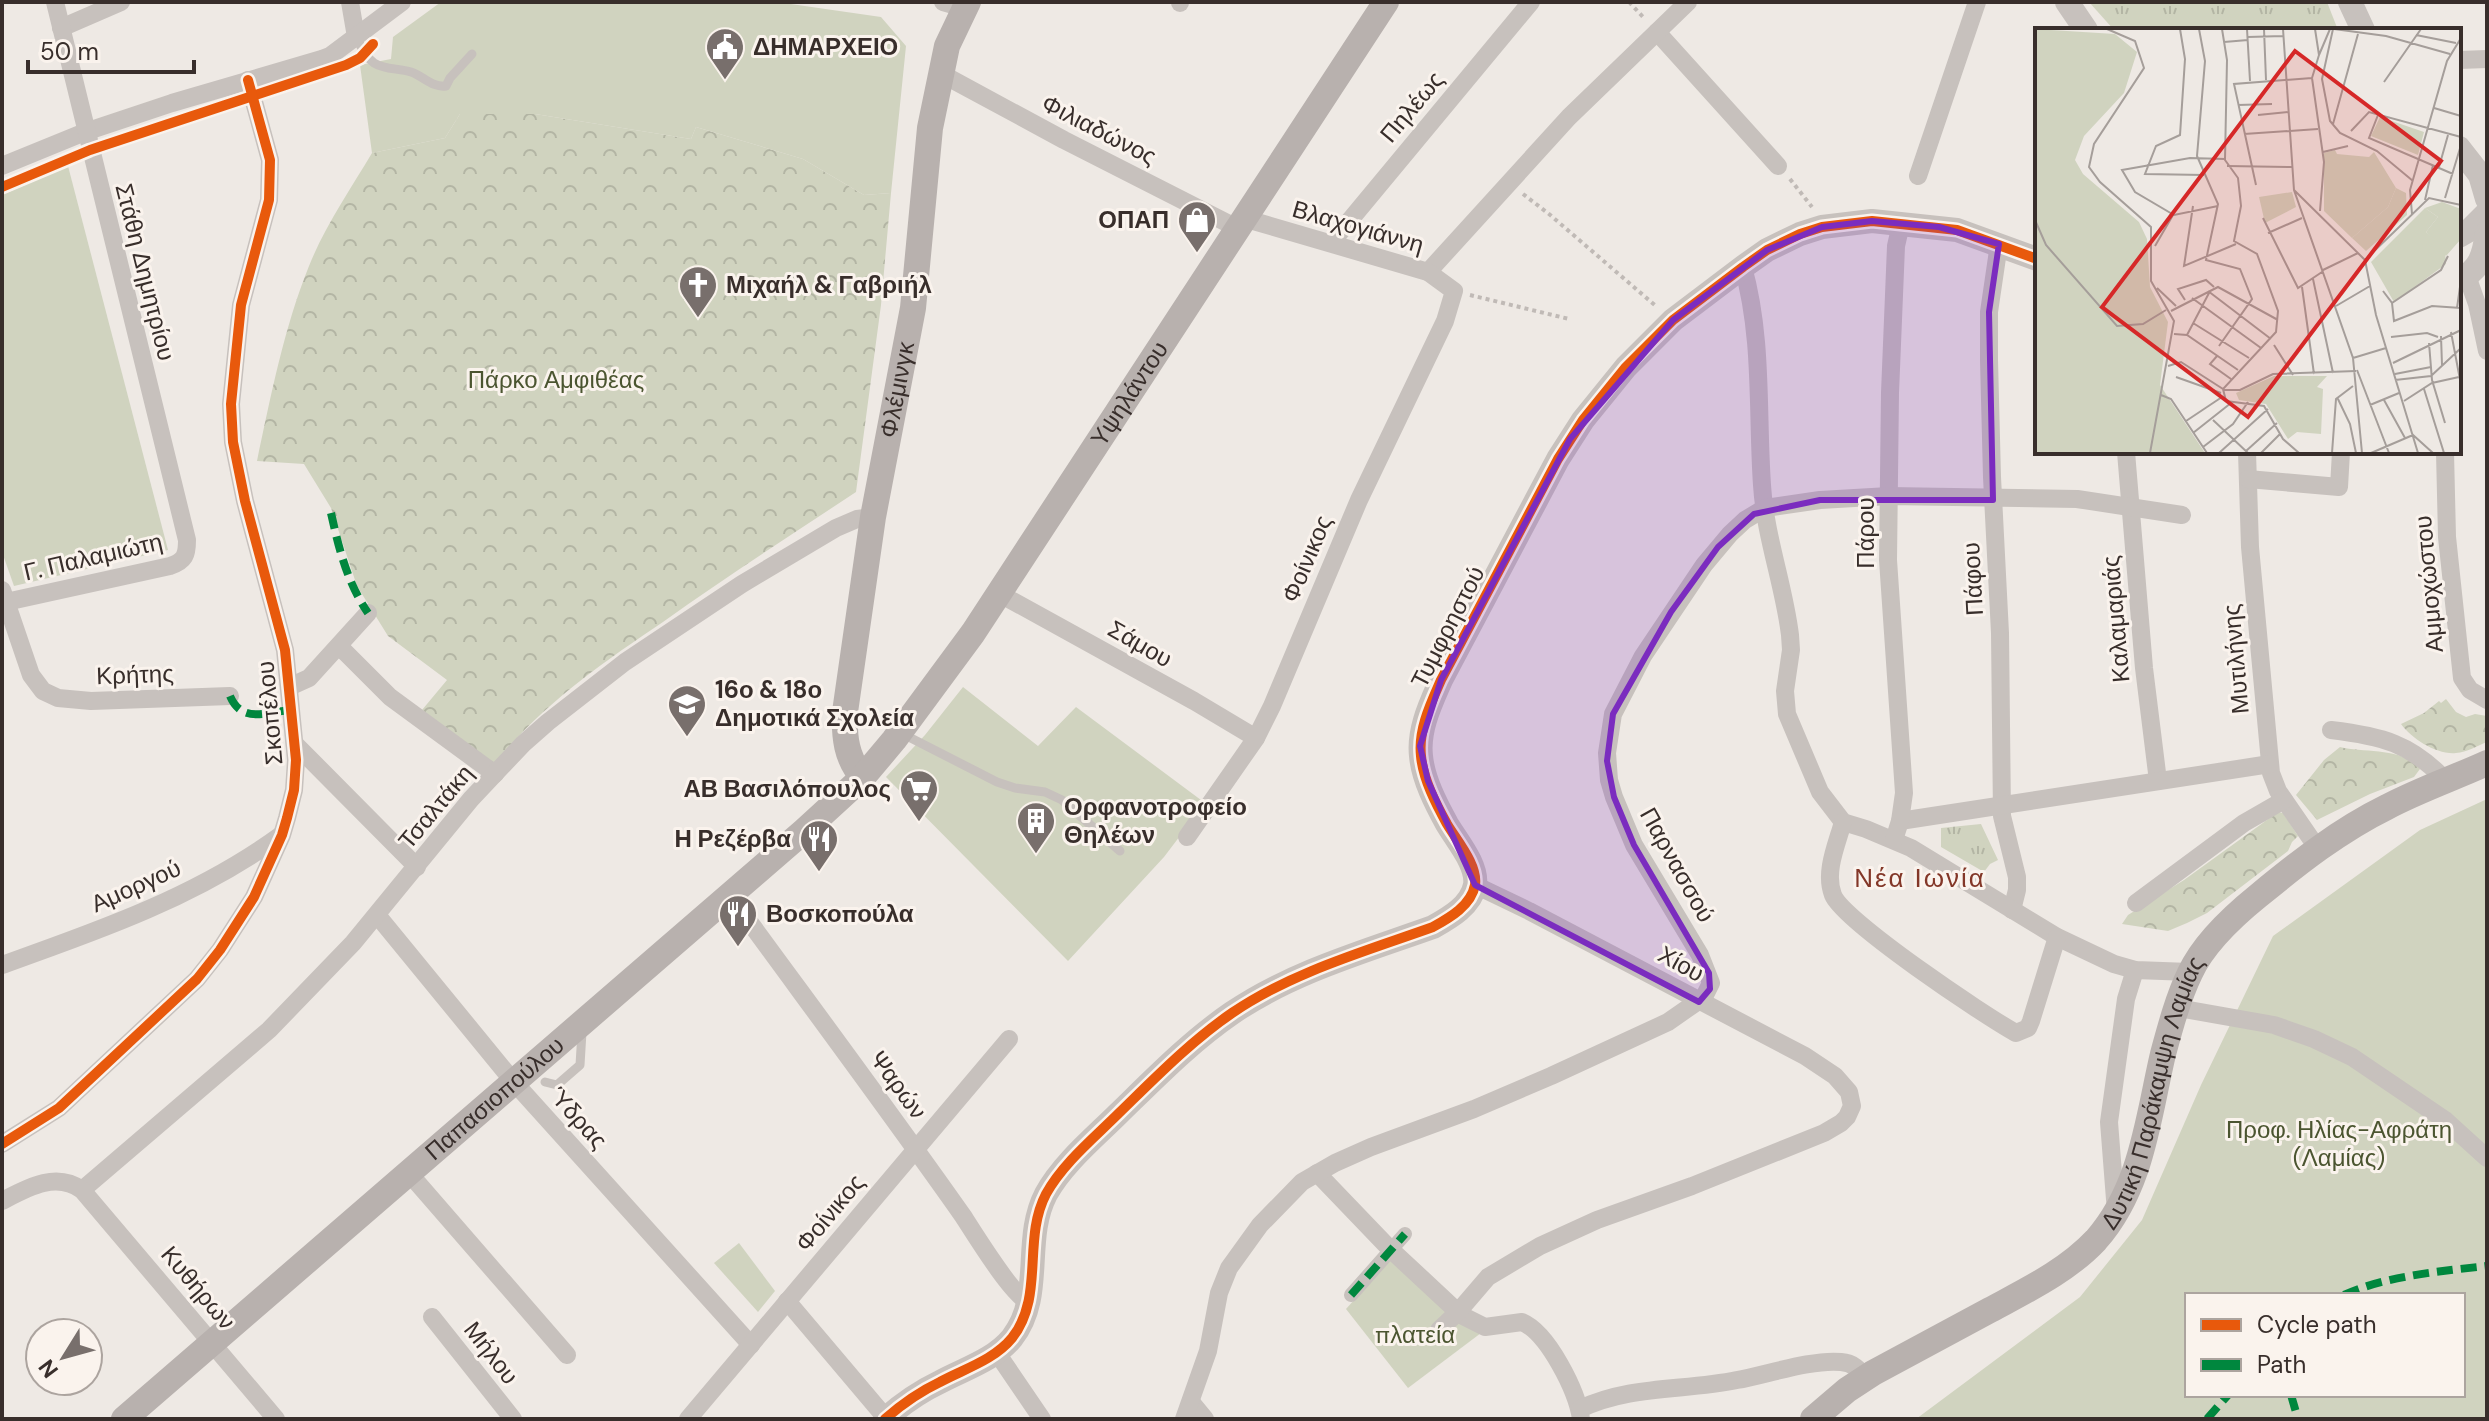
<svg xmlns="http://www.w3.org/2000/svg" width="2489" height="1421" viewBox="0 0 2489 1421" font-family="'DM Sans',sans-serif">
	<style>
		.grass { fill: url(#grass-tufts) }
		.forest { fill: url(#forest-crowns) }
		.park { fill: #d0d3bf; fill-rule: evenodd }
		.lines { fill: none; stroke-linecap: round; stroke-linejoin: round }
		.path { stroke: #c0bab6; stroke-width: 4; stroke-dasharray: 4 4; stroke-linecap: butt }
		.service { stroke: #c7c1bd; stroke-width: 9 }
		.pedestrian { stroke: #c7c1bd; stroke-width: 14 }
		.minor { stroke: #c7c1bd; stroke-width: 18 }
		.tertiary { stroke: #c7c1bd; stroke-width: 24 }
		.secondary { stroke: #b8b1ae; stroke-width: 26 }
		.quiet { stroke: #00873e; stroke-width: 8; stroke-dasharray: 16 8; stroke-linecap: butt }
		.cycleway-casing { stroke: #faf3ed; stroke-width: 15 }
		.cycleway { stroke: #e8590c; stroke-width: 10 }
		.marked { fill: #7b2cbf; fill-opacity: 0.2; stroke: #7b2cbf; stroke-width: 6; stroke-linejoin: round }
		.labels { text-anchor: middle; stroke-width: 6; stroke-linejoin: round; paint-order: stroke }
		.poi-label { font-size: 24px; font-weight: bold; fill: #382e2b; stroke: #faf3ed; text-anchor: start }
		.street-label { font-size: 24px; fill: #382e2b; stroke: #faf3ed }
		.park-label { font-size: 24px; fill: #4b5530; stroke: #faf3ed }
		.neighbourhood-label { font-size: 26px; letter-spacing: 2px; fill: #833728; stroke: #faf3ed }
		.inset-road { fill: none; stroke: #a59e9a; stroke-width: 2 }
		.view { fill: #d62828; fill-opacity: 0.15; stroke: #d62828; stroke-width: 4 }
		.inset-edge { fill: none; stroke: #382e2b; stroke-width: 4 }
	</style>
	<defs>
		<pattern id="grass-tufts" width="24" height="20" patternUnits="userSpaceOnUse" patternTransform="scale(2)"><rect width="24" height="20" fill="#d0d3bf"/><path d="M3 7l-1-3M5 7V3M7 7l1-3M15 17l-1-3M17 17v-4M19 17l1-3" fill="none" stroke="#b3b5a4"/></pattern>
		<pattern id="forest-crowns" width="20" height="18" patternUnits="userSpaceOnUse" patternTransform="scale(2)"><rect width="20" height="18" fill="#d0d3bf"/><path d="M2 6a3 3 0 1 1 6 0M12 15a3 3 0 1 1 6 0" fill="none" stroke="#b3b5a4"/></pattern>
	</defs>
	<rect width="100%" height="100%" fill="#eee9e4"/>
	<g class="grass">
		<path d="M2089 2H2327L2338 30H2114Z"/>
		<path d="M1981 824 1998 860 1990 864 1984 872 1941 847V828Z"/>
	</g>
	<g class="forest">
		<path d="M505 113 535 114 691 139 696 127 803 159 864 195 891 193 881 305 856 492C791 535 726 577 663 622 602 663 540 706 495 764L422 710 447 680 388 636 357 586 331 508 304 464 257 461C271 395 284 328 309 266 325 226 350 190 372 153L445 138 460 114Z"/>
		<path d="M2446 699 2456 712 2466 717 2475 714 2487 716V742C2477 746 2467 752 2456 753 2437 755 2412 739 2401 724L2424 713 2439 701 2441 703Z"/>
		<path d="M2340 747C2364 753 2403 747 2420 769L2414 777 2370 794 2317 820 2296 795 2324 760Z"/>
		<path d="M2278 812 2283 813 2298 836 2292 842 2288 851 2207 913 2187 923 2168 931 2122 924 2128 915 2184 880Z"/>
	</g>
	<g class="park">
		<path d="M441 2H777L881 17 906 46 891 193 864 195 803 159 696 127 691 139 535 114H460L445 138 372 153 360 65 391 59 393 37Z"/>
		<path d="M68 166 168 550 14 586 2 552V195Z"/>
		<path d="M963 687 1038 746 1076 707 1205 803 1164 857 1068 961 886 777 925 735Z"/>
		<path d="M2487 799V1419H1916L2080 1297 2142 1220 2201 1085 2273 936 2420 830ZM2187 1295H2463V1395H2187Z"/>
		<path d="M739 1243 775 1291 758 1312 714 1263Z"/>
		<path d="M1392 1258 1481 1333 1408 1388 1346 1309Z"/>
	</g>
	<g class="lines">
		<g class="path">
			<path d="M1629 2 1644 18"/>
			<path d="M1790 179 1812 207"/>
			<path d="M1523 194 1549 214 1657 307"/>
			<path d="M1470 295 1569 319"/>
		</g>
		<g class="service">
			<path d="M356 37C361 46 365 57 374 63 385 70 399 68 411 72 423 76 433 88 446 86L450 78 472 54"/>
			<path d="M901 733 997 782 1015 788 1045 792 1062 800 1120 851"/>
			<path d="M545 1082 557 1085 580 1065 582 1032"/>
		</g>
		<path class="pedestrian" d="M1351 1295 1405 1234"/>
		<g class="minor">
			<path d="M350 2 356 37"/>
			<path d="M943 2 964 8"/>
			<path d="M1180 3V2"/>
			<path d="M61 28 121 2"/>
			<path d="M1657 32 1778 166"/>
			<path d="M2459 60 2487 59"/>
			<path d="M940 73 1064 140 1237 228"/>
			<path d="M2 166 85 132 172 103 322 59 330 56 402 2"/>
			<path d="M1918 176 1977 2"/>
			<path d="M1331 243 1531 2"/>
			<path d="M1999 244 1989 312V360L1992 477 2000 633 2002 816 2017 877V890L2012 910"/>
			<path d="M1743 267C1763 338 1757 412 1762 485 1765 536 1784 585 1790 635L1791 650 1785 691 1787 714 1820 792 1843 822 1866 829 1911 848 2057 937 2114 964 2135 970 2190 972"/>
			<path d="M1428 272 1569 117 1688 2"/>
			<path d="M2467 276 2477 304 2487 351"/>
			<path d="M2126 452 2144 668 2158 781"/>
			<path d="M2247 452 2250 547 2271 773 2278 791 2318 849"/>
			<path d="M2445 452 2447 537 2462 678 2470 690 2487 700"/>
			<path d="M2248 479 2339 487 2341 452"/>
			<path d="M2 590 31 675 43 691 58 698 91 701 230 696"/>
			<path d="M1000 594 1194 701 1256 738"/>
			<path d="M6 602 170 566C185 561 187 555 187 540L55 2"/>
			<path d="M339 646 390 697 495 774"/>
			<path d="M289 687 309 678 368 613"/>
			<path d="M2331 730C2381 736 2411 743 2446 781"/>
			<path d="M295 744 417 867"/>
			<path d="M1900 821 2270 764"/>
			<path d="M1843 822C1837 844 1824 872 1833 895 1843 921 1985 1016 2016 1033L2028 1028 2031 1021 2057 937"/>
			<path d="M1187 837 1256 738 1272 706 1359 500 1445 321 1454 291 1428 272 1243 218"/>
			<path d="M1894 840 1900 821 1904 793 1888 560 1890 393 1896 246 1901 224"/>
			<path d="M729 894C807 1001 887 1108 963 1216 974 1233 1014 1298 1029 1302"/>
			<path d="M2136 903 2244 823 2284 800"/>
			<path d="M377 915 513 1081 751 1345"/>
			<path d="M2 965C98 931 198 896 281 835"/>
			<path d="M2178 1008 2274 1025 2314 1039 2352 1057 2445 1120 2487 1158"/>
			<path d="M2 1144 59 1108 197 979 220 950 254 897 282 835 287 818 294 790 296 760 285 650 245 501 233 442 231 404 241 305 269 200 270 160 248 80"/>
			<path d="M408 1172 567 1355"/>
			<path d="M1317 1173 1388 1247 1461 1315 1485 1327 1522 1322C1548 1333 1577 1391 1581 1419"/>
			<path d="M82 1190 269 1030 353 943 471 799 523 744 548 722 625 662 742 584 836 528 857 519 873 517"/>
			<path d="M2 1201C27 1188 56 1171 82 1190L276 1419"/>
			<path d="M2116 1212 2109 1122 2126 999 2135 970"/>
			<path d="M787 1301 886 1418"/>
			<path d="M432 1317 513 1419"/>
			<path d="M1439 1330 1458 1312 1488 1277 1540 1246 1597 1220 1692 1186 1824 1133 1841 1123 1847 1117 1852 1106 1849 1092 1835 1076 1805 1056 1529 911 1475 885"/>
			<path d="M997 1353 1042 1419"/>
			<path d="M1191 1402 1205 1419"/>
			<path d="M1580 1409C1630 1385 1684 1391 1737 1380 1766 1375 1812 1359 1841 1362 1853 1363 1859 1369 1865 1378"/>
			<path d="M688 1419 1009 1039"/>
			<path d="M1184 1419 1208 1351 1219 1293 1229 1268 1260 1225 1302 1182 1335 1163 1371 1147 1474 1109 1551 1076 1668 1022 1704 997 1711 983 1700 955 1634 845 1614 797 1609 780 1607 753 1613 714 1643 656 1704 565 1730 534 1745 520 1765 508 1820 500 1889 496 2077 499 2182 515"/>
		</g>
		<g class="tertiary">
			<path d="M2067 2 2086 30"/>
			<path d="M2350 2 2363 30"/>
			<path d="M2459 148 2480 175 2487 199"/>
			<path d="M2459 236 2471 229 2487 213"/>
			<path d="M2459 279C2480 271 2484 254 2487 233"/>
			<path d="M885 1419C902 1404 919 1392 940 1382 964 1369 994 1360 1012 1338 1045 1296 1022 1240 1046 1194 1063 1163 1095 1137 1119 1113 1155 1078 1191 1041 1232 1013 1292 972 1366 951 1433 927 1449 918 1471 906 1475 885 1478 865 1457 841 1447 824 1436 804 1423 779 1421 756 1418 729 1431 703 1441 680L1558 459 1583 420 1626 367 1673 320 1743 267 1767 250 1800 234 1822 227 1872 221 1957 230 2037 259"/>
		</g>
		<g class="secondary">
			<path id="s1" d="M863 777C846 759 844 736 845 712L873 517 913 308 930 128 947 46 968 2"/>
			<path id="s2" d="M124 1419 804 831 863 777 894 740 973 633 1386 2"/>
			<path id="s3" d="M1813 1419 1847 1390 1873 1373C1912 1352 1951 1331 1990 1310 2027 1290 2067 1271 2096 1240 2142 1188 2148 1118 2163 1054 2170 1028 2178 998 2190 973 2204 943 2232 917 2258 896 2298 863 2340 830 2387 807 2419 790 2454 778 2487 763"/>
		</g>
		<g class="quiet">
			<path d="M331 513C339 549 347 582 368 613"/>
			<path d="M230 696C242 724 266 712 292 710"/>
			<path d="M1351 1295 1405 1234"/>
			<path d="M2344 1295C2385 1276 2442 1271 2487 1266"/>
			<path d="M2291 1395 2298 1419"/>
			<path d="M2207 1419 2228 1395"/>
		</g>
		<defs>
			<g id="cycleway">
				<path d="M2 187 90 150 346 65 360 58 373 44"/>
				<path d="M2 1144 59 1108 197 979 220 950 254 897 282 835 287 818 294 790 296 760 285 650 245 501 233 442 231 404 241 305 269 200 270 160 248 80"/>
				<path d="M885 1419C902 1404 919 1392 940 1382 964 1369 994 1360 1012 1338 1045 1296 1022 1240 1046 1194 1063 1163 1095 1137 1119 1113 1155 1078 1191 1041 1232 1013 1292 972 1366 951 1433 927 1449 918 1471 906 1475 885 1478 865 1457 841 1447 824 1436 804 1423 779 1421 756 1418 729 1431 703 1441 680L1558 459 1583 420 1626 367 1673 320 1743 267 1767 250 1800 234 1822 227 1872 221 1957 230 2037 259"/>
			</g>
		</defs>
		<use href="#cycleway" class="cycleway-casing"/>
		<use href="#cycleway" class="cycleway"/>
	</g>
	<path class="marked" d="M1872 221 1939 227 1999 244 1989 312 1993 500H1820L1754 514 1718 547 1671 612 1613 714 1607 761 1614 797 1634 845 1709 973 1710 989 1699 1002 1475 885 1428 781 1420 746 1441 680 1570 439 1673 320 1767 250 1822 227Z"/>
	<defs>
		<symbol id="civic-pin" viewBox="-11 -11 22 30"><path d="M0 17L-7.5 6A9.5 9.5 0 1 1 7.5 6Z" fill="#786f6c" stroke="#faf3ed"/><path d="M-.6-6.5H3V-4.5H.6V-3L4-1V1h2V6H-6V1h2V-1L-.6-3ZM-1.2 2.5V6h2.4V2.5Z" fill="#fff"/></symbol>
		<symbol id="shop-pin" viewBox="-11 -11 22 30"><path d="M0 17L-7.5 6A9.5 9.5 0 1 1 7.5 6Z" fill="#786f6c" stroke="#faf3ed"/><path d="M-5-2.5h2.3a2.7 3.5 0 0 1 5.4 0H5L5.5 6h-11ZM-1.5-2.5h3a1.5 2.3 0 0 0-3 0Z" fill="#fff"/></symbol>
		<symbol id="church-pin" viewBox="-11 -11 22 30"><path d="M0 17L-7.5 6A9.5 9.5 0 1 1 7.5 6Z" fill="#786f6c" stroke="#faf3ed"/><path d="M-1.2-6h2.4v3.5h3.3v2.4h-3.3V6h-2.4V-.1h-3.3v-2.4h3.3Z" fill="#fff"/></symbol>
		<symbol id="school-pin" viewBox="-11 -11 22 30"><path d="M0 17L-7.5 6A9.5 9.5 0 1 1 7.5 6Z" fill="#786f6c" stroke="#faf3ed"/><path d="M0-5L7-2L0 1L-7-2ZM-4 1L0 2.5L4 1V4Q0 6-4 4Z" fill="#fff"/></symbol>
		<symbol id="supermarket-pin" viewBox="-11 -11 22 30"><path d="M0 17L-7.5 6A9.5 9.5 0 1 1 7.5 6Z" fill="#786f6c" stroke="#faf3ed"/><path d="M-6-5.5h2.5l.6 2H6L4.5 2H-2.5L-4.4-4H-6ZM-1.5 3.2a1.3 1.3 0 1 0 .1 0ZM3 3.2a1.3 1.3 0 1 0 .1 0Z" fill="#fff"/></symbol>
		<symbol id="building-pin" viewBox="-11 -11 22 30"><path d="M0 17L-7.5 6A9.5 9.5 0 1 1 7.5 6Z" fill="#786f6c" stroke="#faf3ed"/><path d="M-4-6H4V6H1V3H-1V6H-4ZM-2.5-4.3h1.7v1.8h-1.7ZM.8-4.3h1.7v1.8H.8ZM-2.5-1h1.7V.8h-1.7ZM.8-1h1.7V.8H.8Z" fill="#fff"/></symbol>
		<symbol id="restaurant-pin" viewBox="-11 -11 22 30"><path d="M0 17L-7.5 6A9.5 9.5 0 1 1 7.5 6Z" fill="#786f6c" stroke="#faf3ed"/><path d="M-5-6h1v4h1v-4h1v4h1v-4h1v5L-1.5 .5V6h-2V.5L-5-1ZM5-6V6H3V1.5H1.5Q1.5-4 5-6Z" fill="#fff"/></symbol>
	</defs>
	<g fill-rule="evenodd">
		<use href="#civic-pin" x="703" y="25" width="44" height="60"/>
		<use href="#shop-pin" x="1175" y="198" width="44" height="60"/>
		<use href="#church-pin" x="676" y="263" width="44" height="60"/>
		<use href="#school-pin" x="665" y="682" width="44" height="60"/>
		<use href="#supermarket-pin" x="897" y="767" width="44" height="60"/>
		<use href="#building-pin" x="1014" y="799" width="44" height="60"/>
		<use href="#restaurant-pin" x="797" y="817" width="44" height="60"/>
		<use href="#restaurant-pin" x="716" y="892" width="44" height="60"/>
	</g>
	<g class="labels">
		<g class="poi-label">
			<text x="753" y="55">ΔΗΜΑΡΧΕΙΟ</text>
			<text x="1169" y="228" text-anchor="end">ΟΠΑΠ</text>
			<text x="726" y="293">Μιχαήλ &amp; Γαβριήλ</text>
			<text x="715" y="698">16ο &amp; 18ο<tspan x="715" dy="28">Δημοτικά Σχολεία</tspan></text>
			<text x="891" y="797" text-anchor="end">ΑΒ Βασιλόπουλος</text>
			<text x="1064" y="815">Ορφανοτροφείο<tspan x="1064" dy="28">Θηλέων</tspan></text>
			<text x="791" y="847" text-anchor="end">Η Ρεζέρβα</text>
			<text x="766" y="922">Βοσκοπούλα</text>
		</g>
		<g class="street-label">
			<text transform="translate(1412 107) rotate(-50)" y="8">Πηλέως</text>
			<text transform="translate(1099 130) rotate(27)" y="8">Φιλιαδώνος</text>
			<text transform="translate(1358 227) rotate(16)" y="8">Βλαχογιάννη</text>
			<text transform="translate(145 272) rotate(76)" y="8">Στάθη Δημητρίου</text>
			<text dy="8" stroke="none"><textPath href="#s1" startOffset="396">Φλέμινγκ</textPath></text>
			<text dy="8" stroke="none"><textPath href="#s2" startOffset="1446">Υψηλάντου</textPath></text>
			<text transform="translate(1866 533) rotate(-90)" y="8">Πάρου</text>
			<text transform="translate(93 557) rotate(-13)" y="8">Γ. Παλαμιώτη</text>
			<text transform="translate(1307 559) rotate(-67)" y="8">Φοίνικος</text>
			<text transform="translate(1973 579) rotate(-93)" y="8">Πάφου</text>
			<text transform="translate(2429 584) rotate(-95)" y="8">Αμμοχώστου</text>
			<text transform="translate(2116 619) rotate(-95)" y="8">Καλαμαριάς</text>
			<text transform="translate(1448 627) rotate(-63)" y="8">Τυμφρηστού</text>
			<text transform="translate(1140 644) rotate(30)" y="8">Σάμου</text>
			<text transform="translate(2236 659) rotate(-95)" y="8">Μυτιλήνης</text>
			<text transform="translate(135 675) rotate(-2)" y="8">Κρήτης</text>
			<text transform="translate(270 713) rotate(-95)" y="8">Σκοπέλου</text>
			<text transform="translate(436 807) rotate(-50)" y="8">Τσαλτάκη</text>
			<text transform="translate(1677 865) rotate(61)" y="8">Παρνασσού</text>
			<text transform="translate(136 886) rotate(-24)" y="8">Αμοργού</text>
			<text transform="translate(1681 964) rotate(29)" y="8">Χίου</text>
			<text transform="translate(898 1085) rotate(54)" y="8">Ψαρών</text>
			<text dy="8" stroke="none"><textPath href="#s3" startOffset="496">Δυτική Παράκαμψη Λαμίας</textPath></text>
			<text dy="8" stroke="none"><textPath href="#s2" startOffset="490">Παπασιοπούλου</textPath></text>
			<text transform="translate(578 1118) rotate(48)" y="8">Ύδρας</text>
			<text transform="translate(830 1213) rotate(-50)" y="8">Φοίνικος</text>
			<text transform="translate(198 1288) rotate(50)" y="8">Κυθήρων</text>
			<text transform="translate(491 1353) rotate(52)" y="8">Μήλου</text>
		</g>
		<g class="park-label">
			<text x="556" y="388">Πάρκο Αμφιθέας</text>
			<text x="2339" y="1138">Προφ. Ηλίας-Αφράτη<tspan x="2339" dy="28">(Λαμίας)</tspan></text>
			<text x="1415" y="1343">πλατεία</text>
		</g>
		<g class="neighbourhood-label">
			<text x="1920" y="887">Νέα Ιωνία</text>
		</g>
	</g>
	<g transform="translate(2035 28)">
		<rect width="426" height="426" fill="#eee9e4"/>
		<path d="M239 348H292L282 359 288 361 286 406 262 404 253 411 231 376 204 372 201 365Z" fill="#d0d3bf"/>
		<path d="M300 122 302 126 334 129 339 124 361 160 353 179 317 210 289 183V125ZM407 174 426 181V211L411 228 391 204 403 189 390 180Z" fill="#d0d3bf"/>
		<path d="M0 1 80 6 102 24 89 65 49 108 40 132 48 146 104 194 112 211 115 259 133 294 125 357 170 425H0ZM345 89 389 104 383 127 336 108ZM361 160 371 165 372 187 331 223 317 210 353 179ZM257 164 261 179 230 195 224 169ZM390 180 403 189 391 204 410 223 411 236 359 274 336 234Z" fill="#d0d3bf"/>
		<path class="inset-road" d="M72 1 100 13 109 40 59 116 54 139 65 154 116 199V253L139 293 115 425M145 1 150 31 145 107 121 118 110 146 169 147M164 1 170 33 162 128 183 176 171 232 205 241 217 271 184 318M187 1 192 32 190 132 203 150 206 178 199 213 222 226 243 283 241 304 188 361 191 373M212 1 215 53M229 1 231 52M248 1 259 162 318 330 327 425M298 1 287 51 295 93 305 105 342 123 378 153M299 1 351 8 415 26M381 7 421 15M213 9 248 8M189 14 213 12M284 27 295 1M277 50 289 134 285 183M277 50 284 27 280 1M349 54 386 1M203 77 237 76M399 80 426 88M223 87 254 84M343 87 334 110 418 146M298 96 323 6M316 103 334 84 426 109M209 106 283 101M288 124 313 118M192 138 257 139M404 139 413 107M221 157 199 56 277 50M259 162 330 232 341 287 383 425M410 170 426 117M390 172 398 137M158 178 149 238 201 216M183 178 139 187 100 164 87 142 155 130 190 131M377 186 375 162 412 33 426 10M228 190 263 260 287 244M0 192 11 217 82 298 108 296 131 282M233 205 267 190M120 218 138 187M330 232 394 170 426 177M288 242 323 225M278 251 298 345M267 259 279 346M122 260 141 278M173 263 236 311M348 263 357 275 359 293 397 278 426 280M157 270 226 320M150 272 143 261 171 252 179 259M357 275 406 242 413 228M301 278 335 258M422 280 426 252M136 283 183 259 243 292M158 295 214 330M416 304 426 357M139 306 152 307 203 342M152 307 174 265M406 308 407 337M356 309 392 305 403 309M394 315 397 352 410 395M239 317 258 347M182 328 175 336 196 351M318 330 351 320M358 335 426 302M133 338 146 334 188 361M322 342 354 425M360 346 396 339M141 349 186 365M360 352 396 348 426 320M389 361 409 425M188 362H205L238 346 321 343M126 367 136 371 172 425M302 369 315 396 321 425M349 372 370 410M191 373 229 378 248 411 264 425M369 373 397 355 424 349M335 377 364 365M178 392 213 425M151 393 187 369M158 405 196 375M168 419 198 396 213 374M211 423 242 395M184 425 233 381M226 425 245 406M297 425 301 371 318 358M336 425 378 407 398 425"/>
		<path class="view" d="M260 23 406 133 213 389 67 279Z"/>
		<rect width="426" height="426" class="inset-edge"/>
	</g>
	<rect width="2489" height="1421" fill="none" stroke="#382e2b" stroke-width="8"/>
	<rect x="2185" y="1293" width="280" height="104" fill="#faf3ed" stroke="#aca49f" stroke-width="2"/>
	<rect x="2201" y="1319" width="40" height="12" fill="#e8590c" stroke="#aca49f" stroke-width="2"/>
	<text x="2257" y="1333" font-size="24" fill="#382e2b">Cycle path</text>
	<rect x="2201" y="1359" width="40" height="12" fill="#00873e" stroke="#aca49f" stroke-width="2"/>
	<text x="2257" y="1373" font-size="24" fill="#382e2b">Path</text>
	<g transform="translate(64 1357) rotate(233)"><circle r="38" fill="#faf3ed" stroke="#aca49f" stroke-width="2"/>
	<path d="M0-6L14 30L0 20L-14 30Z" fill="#786f6c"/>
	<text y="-12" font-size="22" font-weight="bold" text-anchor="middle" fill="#382e2b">N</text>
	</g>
	<path d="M28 60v12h166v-12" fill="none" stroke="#382e2b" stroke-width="4"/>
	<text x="40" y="60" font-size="24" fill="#382e2b" stroke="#faf3ed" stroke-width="6" paint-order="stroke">50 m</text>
</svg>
